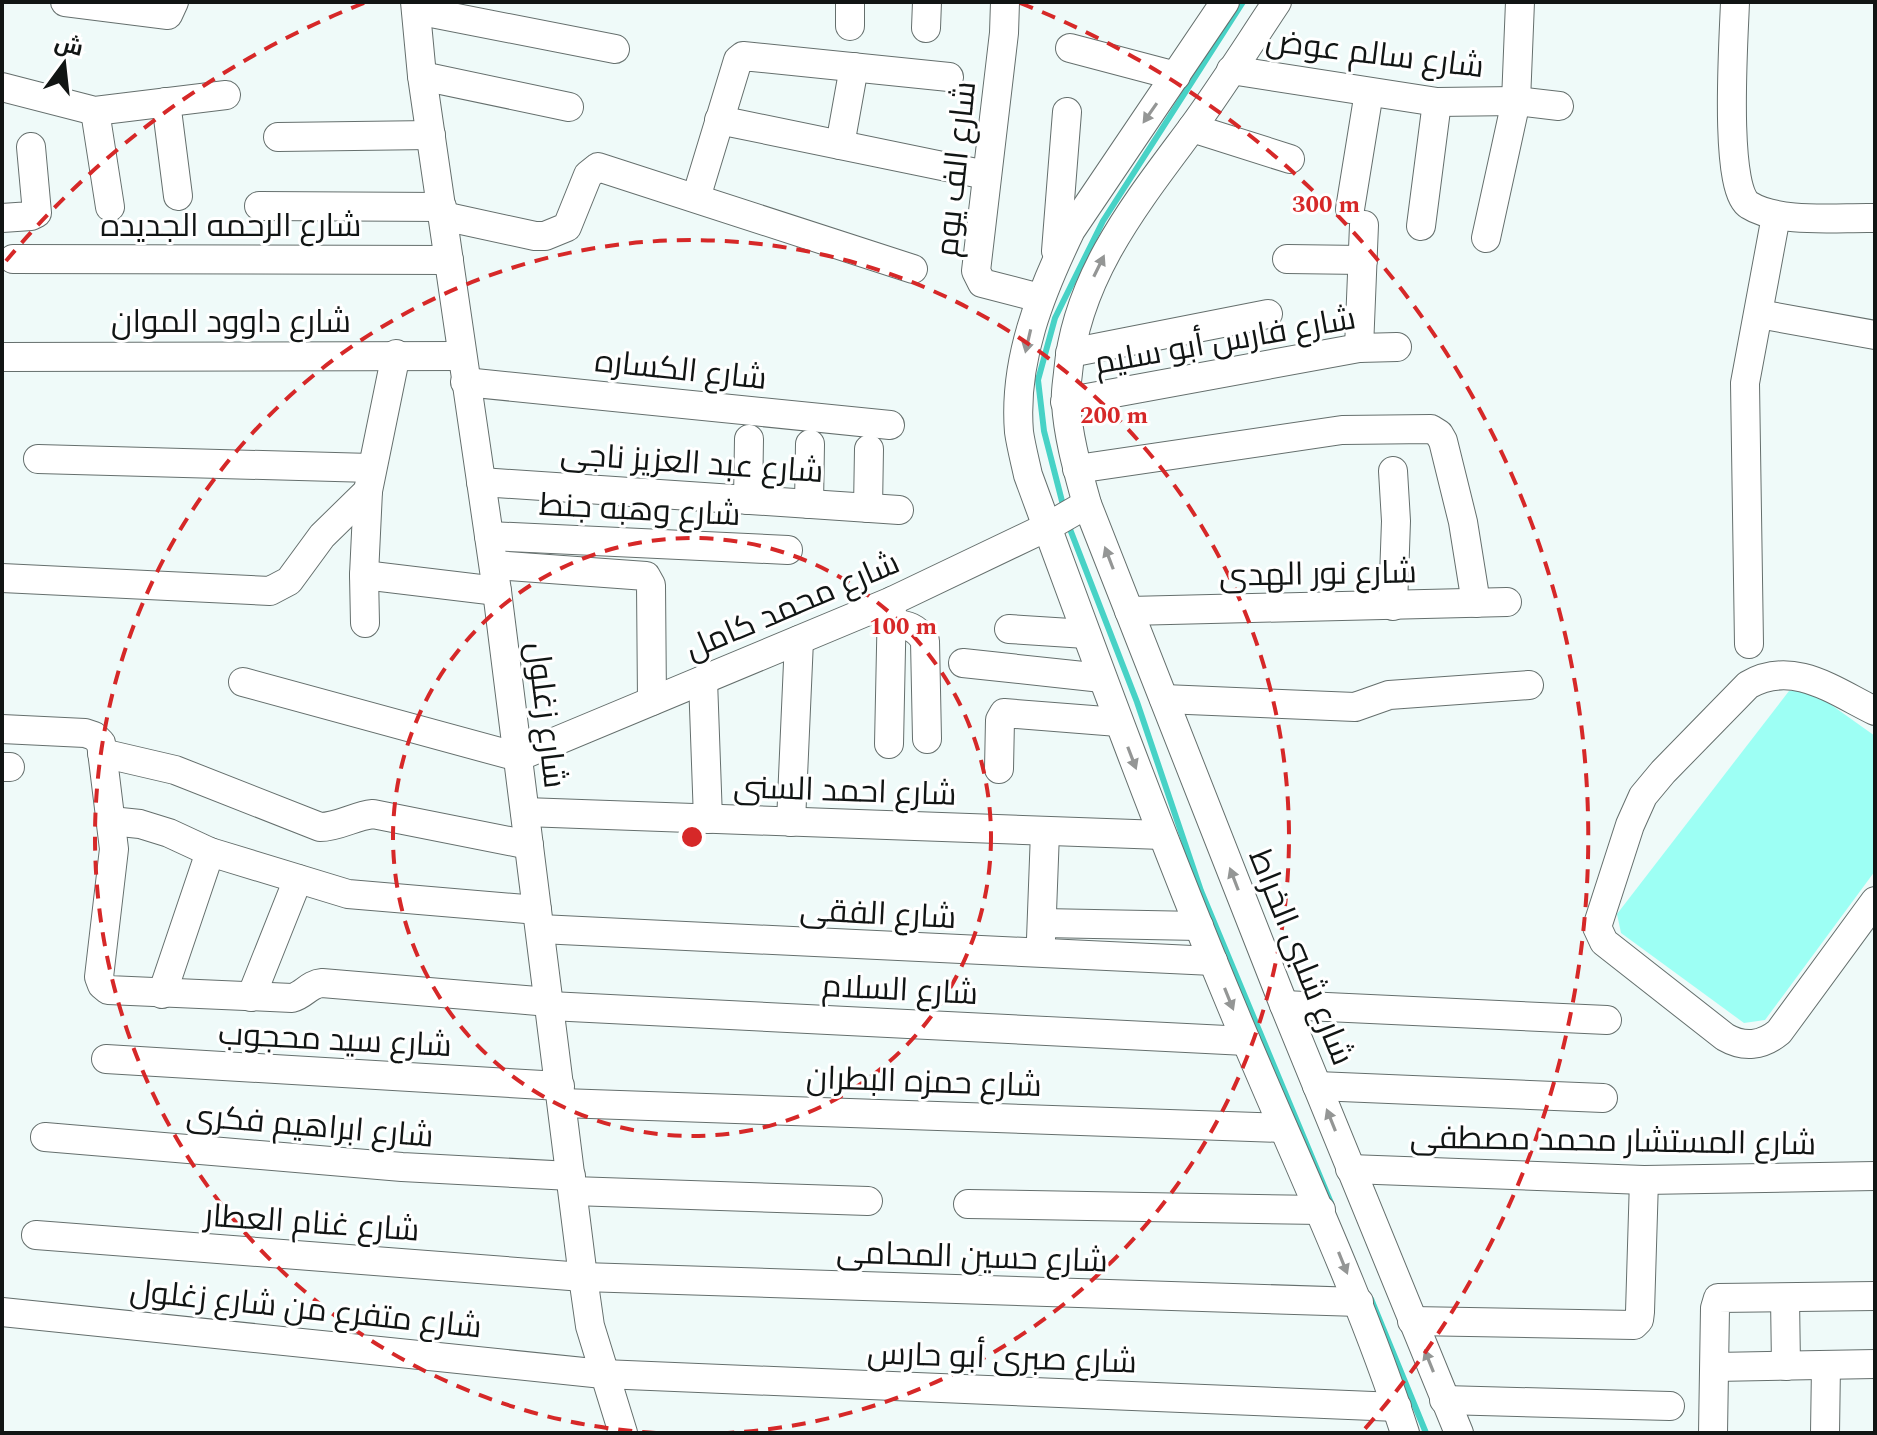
<svg xmlns="http://www.w3.org/2000/svg" width="1877" height="1435" viewBox="0 0 1877 1435" font-family="Spectral,Cairo,serif">
	<style>
		.green { fill: #9dfff4 }
		.lines { fill: none; stroke-linecap: round; stroke-linejoin: round }
		.stream { stroke: #47d2c6; stroke-width: 6 }
		.minor-casing { stroke: #656f6d; stroke-width: 30 }
		.minor { stroke: #fff; stroke-width: 28 }
		.oneway { fill: #949695 }
		.ring { fill: none; stroke: #d62828; stroke-width: 4; stroke-dasharray: 14 10 }
		.labels { text-anchor: middle; stroke-width: 6; stroke-linejoin: round; paint-order: stroke }
		.street-label { font-size: 32px; fill: #111514; stroke: #fff }
		.centre { fill: #d62828; stroke: #fff; stroke-width: 4 }
		.ring-label { font-size: 24px; text-anchor: middle; font-weight: bold; fill: #d62828; stroke: #fff; stroke-width: 6; stroke-linejoin: round; paint-order: stroke }
	</style>
	<rect width="100%" height="100%" fill="#effaf9"/>
	<path class="green" d="M1809 689 1875 736V871L1765 1020 1744 1023 1621 933 1617 914 1789 691Z"/>
	<g class="lines">
		<g class="stream">
			<path d="M1064 509 1044 431 1038 380 1055 318 1103 221 1243 2"/>
			<path d="M1068 524 1137 702 1201 891 1331 1203"/>
			<path d="M1371 1299 1426 1433"/>
		</g>
		<defs>
			<g id="minor">
				<path d="M65 2 168 15 174 2"/>
				<path d="M415 2 422 76 497 591 583 1277 590 1326 623 1433"/>
				<path d="M850 2V26"/>
				<path d="M1005 2 1004 33 976 271 982 283 1040 298"/>
				<path d="M1225 2 1071 230C1041 292 1013 360 1019 432 1021 446 1025 461 1028 475 1094 655 1160 835 1234 1012 1292 1152 1358 1288 1405 1433"/>
				<path d="M1277 2C1249 44 1222 87 1192 128 1137 202 1076 277 1068 373 1067 383 1065 393 1066 403 1068 437 1078 471 1087 504L1284 1005 1459 1433"/>
				<path d="M1735 2C1734 35 1723 190 1749 205 1779 224 1839 217 1875 218"/>
				<path d="M416 10 615 49"/>
				<path d="M926 28 927 2"/>
				<path d="M1070 48 1176 76"/>
				<path d="M1231 70 1437 102 1516 101 1559 106"/>
				<path d="M422 76 569 107"/>
				<path d="M2 87 95 111 226 95"/>
				<path d="M166 102 178 196"/>
				<path d="M95 111 110 207"/>
				<path d="M719 120 986 175"/>
				<path d="M1192 128 1290 159"/>
				<path d="M278 137 431 135"/>
				<path d="M840 145 854 67"/>
				<path d="M696 198 738 60 743 56 949 77"/>
				<path d="M259 206 442 207"/>
				<path d="M1350 209 1369 92"/>
				<path d="M443 216 535 236H545L567 227 588 175 598 167 913 269"/>
				<path d="M2 218 31 216 37 213 31 147"/>
				<path d="M1421 226 1437 102"/>
				<path d="M1486 238 1516 101 1520 2"/>
				<path d="M1056 251 1067 112"/>
				<path d="M13 259 449 260"/>
				<path d="M1287 259 1363 260"/>
				<path d="M1759 314 1875 335"/>
				<path d="M1359 348 1364 225"/>
				<path d="M1070 353 1268 314"/>
				<path d="M2 357 461 356"/>
				<path d="M465 382 890 425"/>
				<path d="M1065 402 1359 348 1397 347"/>
				<path d="M38 459 371 468"/>
				<path d="M1077 469 1342 430 1431 429 1439 434 1443 441 1463 522 1476 603"/>
				<path d="M1393 471 1396 521 1393 606"/>
				<path d="M481 482 899 510"/>
				<path d="M748 500 749 439"/>
				<path d="M809 504 810 444"/>
				<path d="M868 508 869 449"/>
				<path d="M489 536 788 550"/>
				<path d="M494 565 646 576 651 585 652 701"/>
				<path d="M364 575 497 591"/>
				<path d="M2 578 270 591 289 581 322 536 368 491"/>
				<path d="M1129 611 1507 602"/>
				<path d="M365 623 364 575 368 491 396 354"/>
				<path d="M892 623C907 625 917 627 925 641L927 739"/>
				<path d="M1009 629 1086 634"/>
				<path d="M1749 644 1745 383 1776 216"/>
				<path d="M963 663 1102 678"/>
				<path d="M703 680 708 819"/>
				<path d="M243 682 518 757 892 601 1047 527 1087 504"/>
				<path d="M1164 699 1355 707 1389 695 1529 685"/>
				<path d="M1875 711C1834 691 1793 659 1748 685L1663 772 1643 796 1630 825 1597 927 1604 942 1725 1037C1744 1048 1762 1046 1779 1032L1875 901"/>
				<path d="M2 729 85 733 94 736 101 743 114 849 99 977 102 985 108 990 292 998C304 995 309 984 322 983L549 1002"/>
				<path d="M889 744 892 601"/>
				<path d="M102 753 175 770 320 827C339 827 354 816 373 814L529 845"/>
				<path d="M2 767H10"/>
				<path d="M999 769 1000 720 1004 713 1118 722"/>
				<path d="M525 812 1162 835"/>
				<path d="M111 821 140 824 169 833 210 852 348 894 537 910"/>
				<path d="M791 822 799 640"/>
				<path d="M1042 923 1199 926"/>
				<path d="M540 929 1213 961"/>
				<path d="M1041 939 1045 832"/>
				<path d="M162 994 210 852"/>
				<path d="M251 997 298 879"/>
				<path d="M1284 1005 1607 1020"/>
				<path d="M550 1006 1246 1041"/>
				<path d="M106 1059 560 1086"/>
				<path d="M1317 1086 1603 1098"/>
				<path d="M562 1103 1283 1128"/>
				<path d="M45 1137 402 1167 571 1176"/>
				<path d="M1350 1169 1644 1180 1875 1176"/>
				<path d="M573 1191 868 1201"/>
				<path d="M968 1204 1321 1210"/>
				<path d="M36 1235 583 1277 1359 1302"/>
				<path d="M1785 1298 1786 1366"/>
				<path d="M2 1312 603 1374 1397 1407"/>
				<path d="M1412 1321 1634 1325 1639 1320 1640 1312 1644 1180"/>
				<path d="M1715 1367 1875 1364"/>
				<path d="M1444 1400 1670 1406"/>
				<path d="M1713 1433 1715 1308 1718 1298 1875 1296"/>
				<path d="M1825 1433 1826 1365"/>
			</g>
		</defs>
		<use href="#minor" class="minor-casing"/>
		<use href="#minor" class="minor"/>
	</g>
	<defs><path id="oneway-solid" d="M-6-.8H1V-3.2L6.5 0L1 3.2V.8H-6Z" transform="scale(2)"/></defs>
	<g class="oneway">
		<use href="#oneway-solid" transform="translate(1150 113) rotate(125)"/>
		<use href="#oneway-solid" transform="translate(1099 266) rotate(-64)"/>
		<use href="#oneway-solid" transform="translate(1028 341) rotate(103)"/>
		<use href="#oneway-solid" transform="translate(1109 558) rotate(-111)"/>
		<use href="#oneway-solid" transform="translate(1132 758) rotate(69)"/>
		<use href="#oneway-solid" transform="translate(1234 879) rotate(-111)"/>
		<use href="#oneway-solid" transform="translate(1229 999) rotate(68)"/>
		<use href="#oneway-solid" transform="translate(1331 1120) rotate(-112)"/>
		<use href="#oneway-solid" transform="translate(1343 1263) rotate(68)"/>
		<use href="#oneway-solid" transform="translate(1429 1361) rotate(-112)"/>
	</g>
	<g class="ring">
		<circle cx="692" cy="837" r="299"/>
		<path d="M656 1433A597 597 0 1 1 728 1433"/>
		<path d="M6 261A896 896 0 0 1 364 3M1020 3A896 896 0 0 1 1363 1431"/>
	</g>
	<g class="labels">
		<g class="street-label">
			<text transform="translate(1375 53) rotate(7)" y="11">شارع سالم عوض</text>
			<text transform="translate(955 169) rotate(-84)" y="11">شارع الف يوم</text>
			<text x="231" y="236">شارع الرحمه الجديده</text>
			<text x="231" y="332">شارع داوود الموان</text>
			<text transform="translate(1225 340) rotate(-10)" y="11">شارع فارس أبو سليم</text>
			<text transform="translate(681 369) rotate(6)" y="11">شارع الكساره</text>
			<text transform="translate(692 462) rotate(4)" y="11">شارع عبد العزيز ناجى</text>
			<text transform="translate(640 509) rotate(3)" y="11">شارع وهبه جنط</text>
			<text transform="translate(1318 573) rotate(-1)" y="11">شارع نور الهدى</text>
			<text transform="translate(792 605) rotate(-23)" y="11">شارع محمد كامل</text>
			<text transform="translate(547 715) rotate(83)" y="11">شارع زغلول</text>
			<text transform="translate(845 790) rotate(2)" y="11">شارع احمد السنى</text>
			<text transform="translate(878 913) rotate(3)" y="11">شارع الفقى</text>
			<text transform="translate(1302 957) rotate(68)" y="11">شارع شلبى الخراط</text>
			<text transform="translate(900 989) rotate(3)" y="11">شارع السلام</text>
			<text transform="translate(335 1039) rotate(3)" y="11">شارع سيد محجوب</text>
			<text transform="translate(924 1081) rotate(2)" y="11">شارع حمزه البطران</text>
			<text transform="translate(310 1125) rotate(5)" y="11">شارع ابراهيم فكرى</text>
			<text transform="translate(1613 1140) rotate(1)" y="11">شارع المستشار محمد مصطفى</text>
			<text transform="translate(312 1222) rotate(4)" y="11">شارع غنام العطار</text>
			<text transform="translate(972 1256) rotate(2)" y="11">شارع حسين المحامى</text>
			<text transform="translate(306 1308) rotate(6)" y="11">شارع متفرع من شارع زغلول</text>
			<text transform="translate(1002 1357) rotate(2)" y="11">شارع صبرى أبو حارس</text>
		</g>
	</g>
	<circle cx="692" cy="837" r="12" class="centre"/>
	<g class="ring-label">
		<text x="1326" y="212">300 m</text>
		<text x="1114" y="423">200 m</text>
		<text x="903" y="634">100 m</text>
	</g>
	<rect width="1877" height="1435" fill="none" stroke="#111514" stroke-width="8"/>
	<g transform="translate(64 64) rotate(15)" stroke="#ffffff" stroke-width="6" paint-order="stroke">
	<path d="M0-6L14 30L0 20L-14 30Z" fill="#111514"/>
	<text y="-12" font-size="22" font-weight="bold" text-anchor="middle" fill="#111514">ش</text>
	</g>
</svg>
